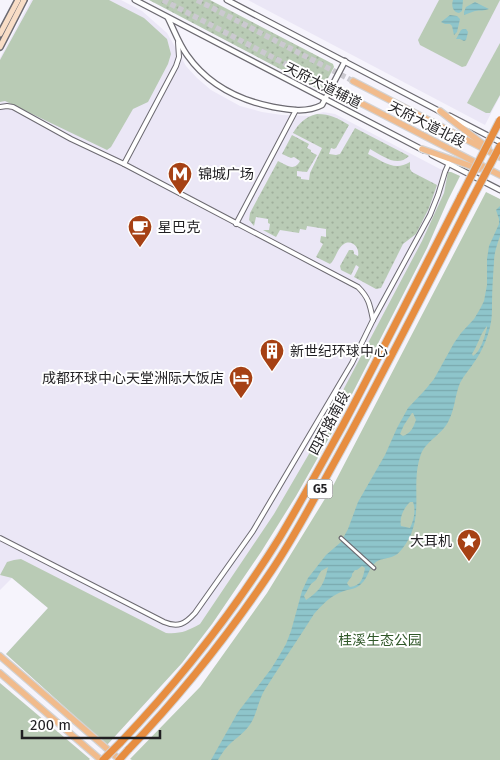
<svg xmlns="http://www.w3.org/2000/svg" width="500" height="760" viewBox="0 0 500 760" font-family="'Fira Sans','Noto Sans SC',sans-serif">
	<style>
		.built { fill: #ebe7f6 }
		.grass { fill: url(#grass-dots) }
		.park { fill: #b9cbb5 }
		.water { fill: url(#water-rules); fill-rule: evenodd }
		.lines { fill: none; stroke-linecap: round; stroke-linejoin: round }
		.primary-tunnel { stroke: #cbc9d0; stroke-width: 5.5; stroke-dasharray: 5.5 3; stroke-linecap: butt }
		.pedestrian-casing { stroke: #6c6a71; stroke-width: 5 }
		.minor-casing { stroke: #6c6a71; stroke-width: 6 }
		.tertiary-casing { stroke: #6c6a71; stroke-width: 7 }
		.secondary-casing { stroke: #6c6a71; stroke-width: 8 }
		.primary-casing { stroke: #d2d2d3; stroke-width: 8 }
		.motorway-casing { stroke: #d2d2d3; stroke-width: 9 }
		.pedestrian { stroke: #fff; stroke-width: 2.5 }
		.minor { stroke: #fff; stroke-width: 4 }
		.tertiary { stroke: #fff; stroke-width: 4.5 }
		.secondary { stroke: #f8ddc6; stroke-width: 5 }
		.primary { stroke: #f1bb8c; stroke-width: 5.5 }
		.motorway { stroke: #e78d40; stroke-width: 7 }
		.motorway-bridge-casing { stroke: #d2d2d3; stroke-width: 9; stroke-linecap: butt }
		.motorway-bridge { stroke: #e78d40; stroke-width: 7 }
		.labels { text-anchor: middle; stroke-width: 4; stroke-linejoin: round; paint-order: stroke }
		.shield { fill: #fff; stroke: #636264; stroke-width: 1 }
		.shield-label { font-size: 12px; font-weight: bold; fill: #201f22 }
		.street-label { font-size: 14px; fill: #201f22; stroke: #fff }
		.poi-label { font-size: 14px; fill: #201f22; stroke: #fff; text-anchor: start }
		.park-label { font-size: 14px; fill: #305829; stroke: #fff }
	</style>
	<defs>
		<pattern id="grass-dots" width="8" height="8" patternUnits="userSpaceOnUse" patternTransform="scale(1.25)"><rect width="8" height="8" fill="#b9cbb5"/><path d="M2 2h.1M6 6h.1" fill="none" stroke="#9fae9b" stroke-width="1.8" stroke-linecap="round"/></pattern>
		<pattern id="water-rules" width="6" height="5" patternUnits="userSpaceOnUse" patternTransform="scale(1.25)"><rect width="6" height="5" fill="#8ec5cb"/><path d="M0 2.5h6" fill="none" stroke="#7aa9ae"/></pattern>
	</defs>
	<rect width="100%" height="100%" fill="#f6f4fc"/>
	<g class="built">
		<path d="M31 0H121L142 11 167 33 186 66 197 78 211 90 240 106 262 112 282 115 310 116 323 112 335 114 440 169 451 172 460 176 448 200 427 248 333 431 296 496 261 552 212 624 182 663 107 745 6 654 48 608 12 578 0 590V58Z"/>
		<path d="M248 0H500V96L485 125Z"/>
	</g>
	<g class="grass">
		<path d="M149 0H210L333 64 334 67 323 88 320 90Z"/>
		<path d="M317 114C331 114 337 118 349 125L336 148 334 149 331 148 329 154 336 155 340 154 355 128 409 156C397 168 383 156 370 149L368 154C383 161 394 172 410 162V169L412 172 437 185 429 208 416 234 403 244 381 288 376 289 354 277 359 267 356 265 351 275 341 270 340 266 349 250H353L354 252V254L358 256C360 248 352 239 344 244 337 248 336 259 330 264L316 257 323 244 320 242 321 236 326 237V229L307 226 306 230 300 229 299 233 280 230 276 237 263 230H269L270 224 268 223V219L256 217 254 226 249 220 250 213 278 161C287 165 294 172 300 161L294 157 291 158 282 154 292 135 309 144 307 148 311 150V152L317 155 307 172 297 171V176L301 177V179L309 180 310 173 322 148 293 133C299 123 305 117 317 114Z"/>
	</g>
	<g class="park">
		<path d="M33 0H109L144 18 167 39 171 54 168 64 148 102 133 109 111 147 107 150 5 101 0 102V60Z"/>
		<path d="M439 0H500L466 66 462 67 420 45 418 40Z"/>
		<path d="M500 43V95L490 113H486L467 103Z"/>
		<path d="M448 172H451L460 176 448 200 427 248 333 431 296 496 261 552 212 624 182 663 107 745 6 654 48 608 12 578 0 575 7 562 14 560 21 559 166 633C181 634 187 631 200 624L274 514 313 447 422 241 444 193Z"/>
		<path d="M486 192 500 199V760H132L130 759 200 687 267 593 334 484Z"/>
		<path d="M0 683 90 759 89 760H0Z"/>
	</g>
	<g class="water">
		<path d="M453 0H463L462 11 459 13C453 12 451 6 453 0Z"/>
		<path d="M475 2 489 9C484 11 480 10 475 11 471 12 468 14 464 15V12L466 7Z"/>
		<path d="M450 15 457 16 460 19 457 32 454 35 452 26 450 24H445L441 22Z"/>
		<path d="M463 29H466L468 32 466 40 464 41 460 39H456L461 30Z"/>
		<path d="M500 206C500 215 500 227 500 236 497 245 494 253 494 262 493 276 492 290 492 304 492 312 492 319 490 327 487 339 482 351 475 361 470 369 464 375 460 383 455 395 455 408 449 420 443 434 426 441 421 454 409 487 427 518 402 549 393 561 385 556 376 562 368 568 368 579 361 584 356 589 350 589 344 591 331 595 323 604 314 614 298 640 280 665 264 691 258 702 257 713 251 723 246 731 239 736 232 742 226 747 222 753 218 760H211L238 712 271 669 279 656 286 644 291 631 302 591 308 578 326 555 341 542 348 529 358 502 385 455 397 428 408 408 425 390 434 379 454 343 461 333 474 319 480 309 484 301 487 285V259L489 246 499 224V219L496 210ZM487 326V328C484 338 481 351 473 356L472 354C478 345 480 334 487 326ZM412 413H413L416 420C413 428 411 433 403 436L400 434 404 425ZM410 502H413C416 510 414 520 410 528L401 526C399 517 404 508 410 502ZM362 566 365 568C363 578 361 586 350 587L348 585 347 583 352 576V574L355 570H357ZM328 567C324 584 321 590 306 600L304 596 311 584 316 580 321 571Z"/>
	</g>
	<g class="lines">
		<g class="primary-tunnel">
			<path d="M163 0 345 95"/>
			<path d="M197 0 353 81"/>
		</g>
		<defs>
			<path id="pedestrian" d="M341 538 374 568"/>
			<g id="minor">
				<path d="M0 107 7 106 13 107 71 139 124 164 358 287C369 298 370 305 373 320"/>
				<path d="M124 164 176 66 179 57 178 42"/>
				<path d="M236 224 296 110"/>
				<path d="M0 538 164 622C178 628 185 624 195 613L253 531 352 363 373 320 430 215 438 195 445 172 449 163"/>
			</g>
			<g id="tertiary">
				<path d="M135 0 423 150"/>
				<path d="M227 0 441 112"/>
				<path d="M168 18C174 30 179 44 187 55 208 85 238 100 273 107 289 110 307 113 322 105L345 61"/>
				<path d="M450 116 500 142"/>
				<path d="M432 155 500 190"/>
			</g>
			<g id="secondary">
				<path d="M0 34 18 0"/>
				<path d="M0 47 24 0"/>
			</g>
			<g id="primary">
				<path d="M353 81 500 157"/>
				<path d="M345 95 500 175"/>
				<path d="M440 111 488 148"/>
				<path d="M422 149 479 169"/>
				<path d="M0 656 120 760"/>
				<path d="M0 673 101 760"/>
			</g>
			<g id="motorway">
				<path d="M120 743C180 680 234 611 280 537 302 500 322 463 343 425 383 349 422 272 461 196"/>
				<path d="M128 750C181 695 229 634 272 570 293 539 311 505 329 472 379 383 424 292 471 201"/>
			</g>
		</defs>
		<use href="#pedestrian" class="pedestrian-casing"/>
		<use href="#minor" class="minor-casing"/>
		<use href="#tertiary" class="tertiary-casing"/>
		<use href="#secondary" class="secondary-casing"/>
		<use href="#primary" class="primary-casing"/>
		<use href="#motorway" class="motorway-casing"/>
		<use href="#pedestrian" class="pedestrian"/>
		<use href="#minor" class="minor"/>
		<use href="#tertiary" class="tertiary"/>
		<use href="#secondary" class="secondary"/>
		<use href="#primary" class="primary"/>
		<use href="#motorway" class="motorway"/>
		<defs>
			<g id="motorway-bridge">
				<path d="M461 196 500 120"/>
				<path d="M471 201 500 146"/>
				<path d="M103 760 120 743"/>
				<path d="M119 760 128 750"/>
			</g>
		</defs>
		<use href="#motorway-bridge" class="motorway-bridge-casing"/>
		<use href="#motorway-bridge" class="motorway-bridge"/>
	</g>
	<defs>
		<symbol id="metro-pin" viewBox="-11 -11 22 30"><path d="M0 17L-7.5 6A9.5 9.5 0 1 1 7.5 6Z" fill="#a64114" stroke="#fff"/><path d="M-5.5 5V-5H-3L0 0L3-5H5.5V5H3V-.5L0 4L-3-.5V5Z" fill="#fff"/></symbol>
		<symbol id="cafe-pin" viewBox="-11 -11 22 30"><path d="M0 17L-7.5 6A9.5 9.5 0 1 1 7.5 6Z" fill="#a64114" stroke="#fff"/><path d="M-5.5-4.5H6V0H3Q3 3.5 0 3.5H-2.5Q-5.5 3.5-5.5 0ZM3-3.2v2h1.7v-2ZM-6 4.5H4V6H-6Z" fill="#fff"/></symbol>
		<symbol id="building-pin" viewBox="-11 -11 22 30"><path d="M0 17L-7.5 6A9.5 9.5 0 1 1 7.5 6Z" fill="#a64114" stroke="#fff"/><path d="M-4-6H4V6H1V3H-1V6H-4ZM-2.5-4.3h1.7v1.8h-1.7ZM.8-4.3h1.7v1.8H.8ZM-2.5-1h1.7V.8h-1.7ZM.8-1h1.7V.8H.8Z" fill="#fff"/></symbol>
		<symbol id="hotel-pin" viewBox="-11 -11 22 30"><path d="M0 17L-7.5 6A9.5 9.5 0 1 1 7.5 6Z" fill="#a64114" stroke="#fff"/><path d="M-6-4.5h1.5V1H6V5H4.5V3h-9V5H-6ZM-4 0a1.8 1.8 0 1 1 3.6 0ZM.5 0V-2.5h3Q6-2.5 6 0Z" fill="#fff"/></symbol>
		<symbol id="sight-pin" viewBox="-11 -11 22 30"><path d="M0 17L-7.5 6A9.5 9.5 0 1 1 7.5 6Z" fill="#a64114" stroke="#fff"/><path d="M0-6L1.8-2.2L6-1.7L2.9 1.2L3.7 5.4L0 3.3L-3.7 5.4L-2.9 1.2L-6-1.7L-1.8-2.2Z" fill="#fff"/></symbol>
	</defs>
	<g fill-rule="evenodd">
		<use href="#metro-pin" x="166" y="160" width="28" height="38"/>
		<use href="#cafe-pin" x="126" y="213" width="28" height="38"/>
		<use href="#building-pin" x="258" y="337" width="28" height="38"/>
		<use href="#hotel-pin" x="227" y="364" width="28" height="38"/>
		<use href="#sight-pin" x="455" y="527" width="28" height="38"/>
	</g>
	<g class="labels">
		<rect class="shield" x="307.5" y="479.5" width="25" height="19" rx="4"/>
		<g class="shield-label">
			<text x="320" y="493">G5</text>
		</g>
		<g class="street-label">
			<text transform="translate(323 85) rotate(27)" y="5">天府大道辅道</text>
			<text transform="translate(427 124) rotate(27)" y="5">天府大道北段</text>
			<text transform="translate(329 423) rotate(-62)" y="5">四环路南段</text>
		</g>
		<g class="poi-label">
			<text x="198" y="179">锦城广场</text>
			<text x="158" y="232">星巴克</text>
			<text x="290" y="356">新世纪环球中心</text>
			<text x="224" y="383" text-anchor="end">成都环球中心天堂洲际大饭店</text>
			<text x="452" y="546" text-anchor="end">大耳机</text>
		</g>
		<g class="park-label">
			<text x="380" y="645">桂溪生态公园</text>
		</g>
	</g>
	<path d="M22 730v8h138v-8" fill="none" stroke="#201f22" stroke-width="2.5"/>
	<text x="30" y="730" font-size="15" fill="#201f22" stroke="#ffffff" stroke-width="4" paint-order="stroke">200 m</text>
</svg>
